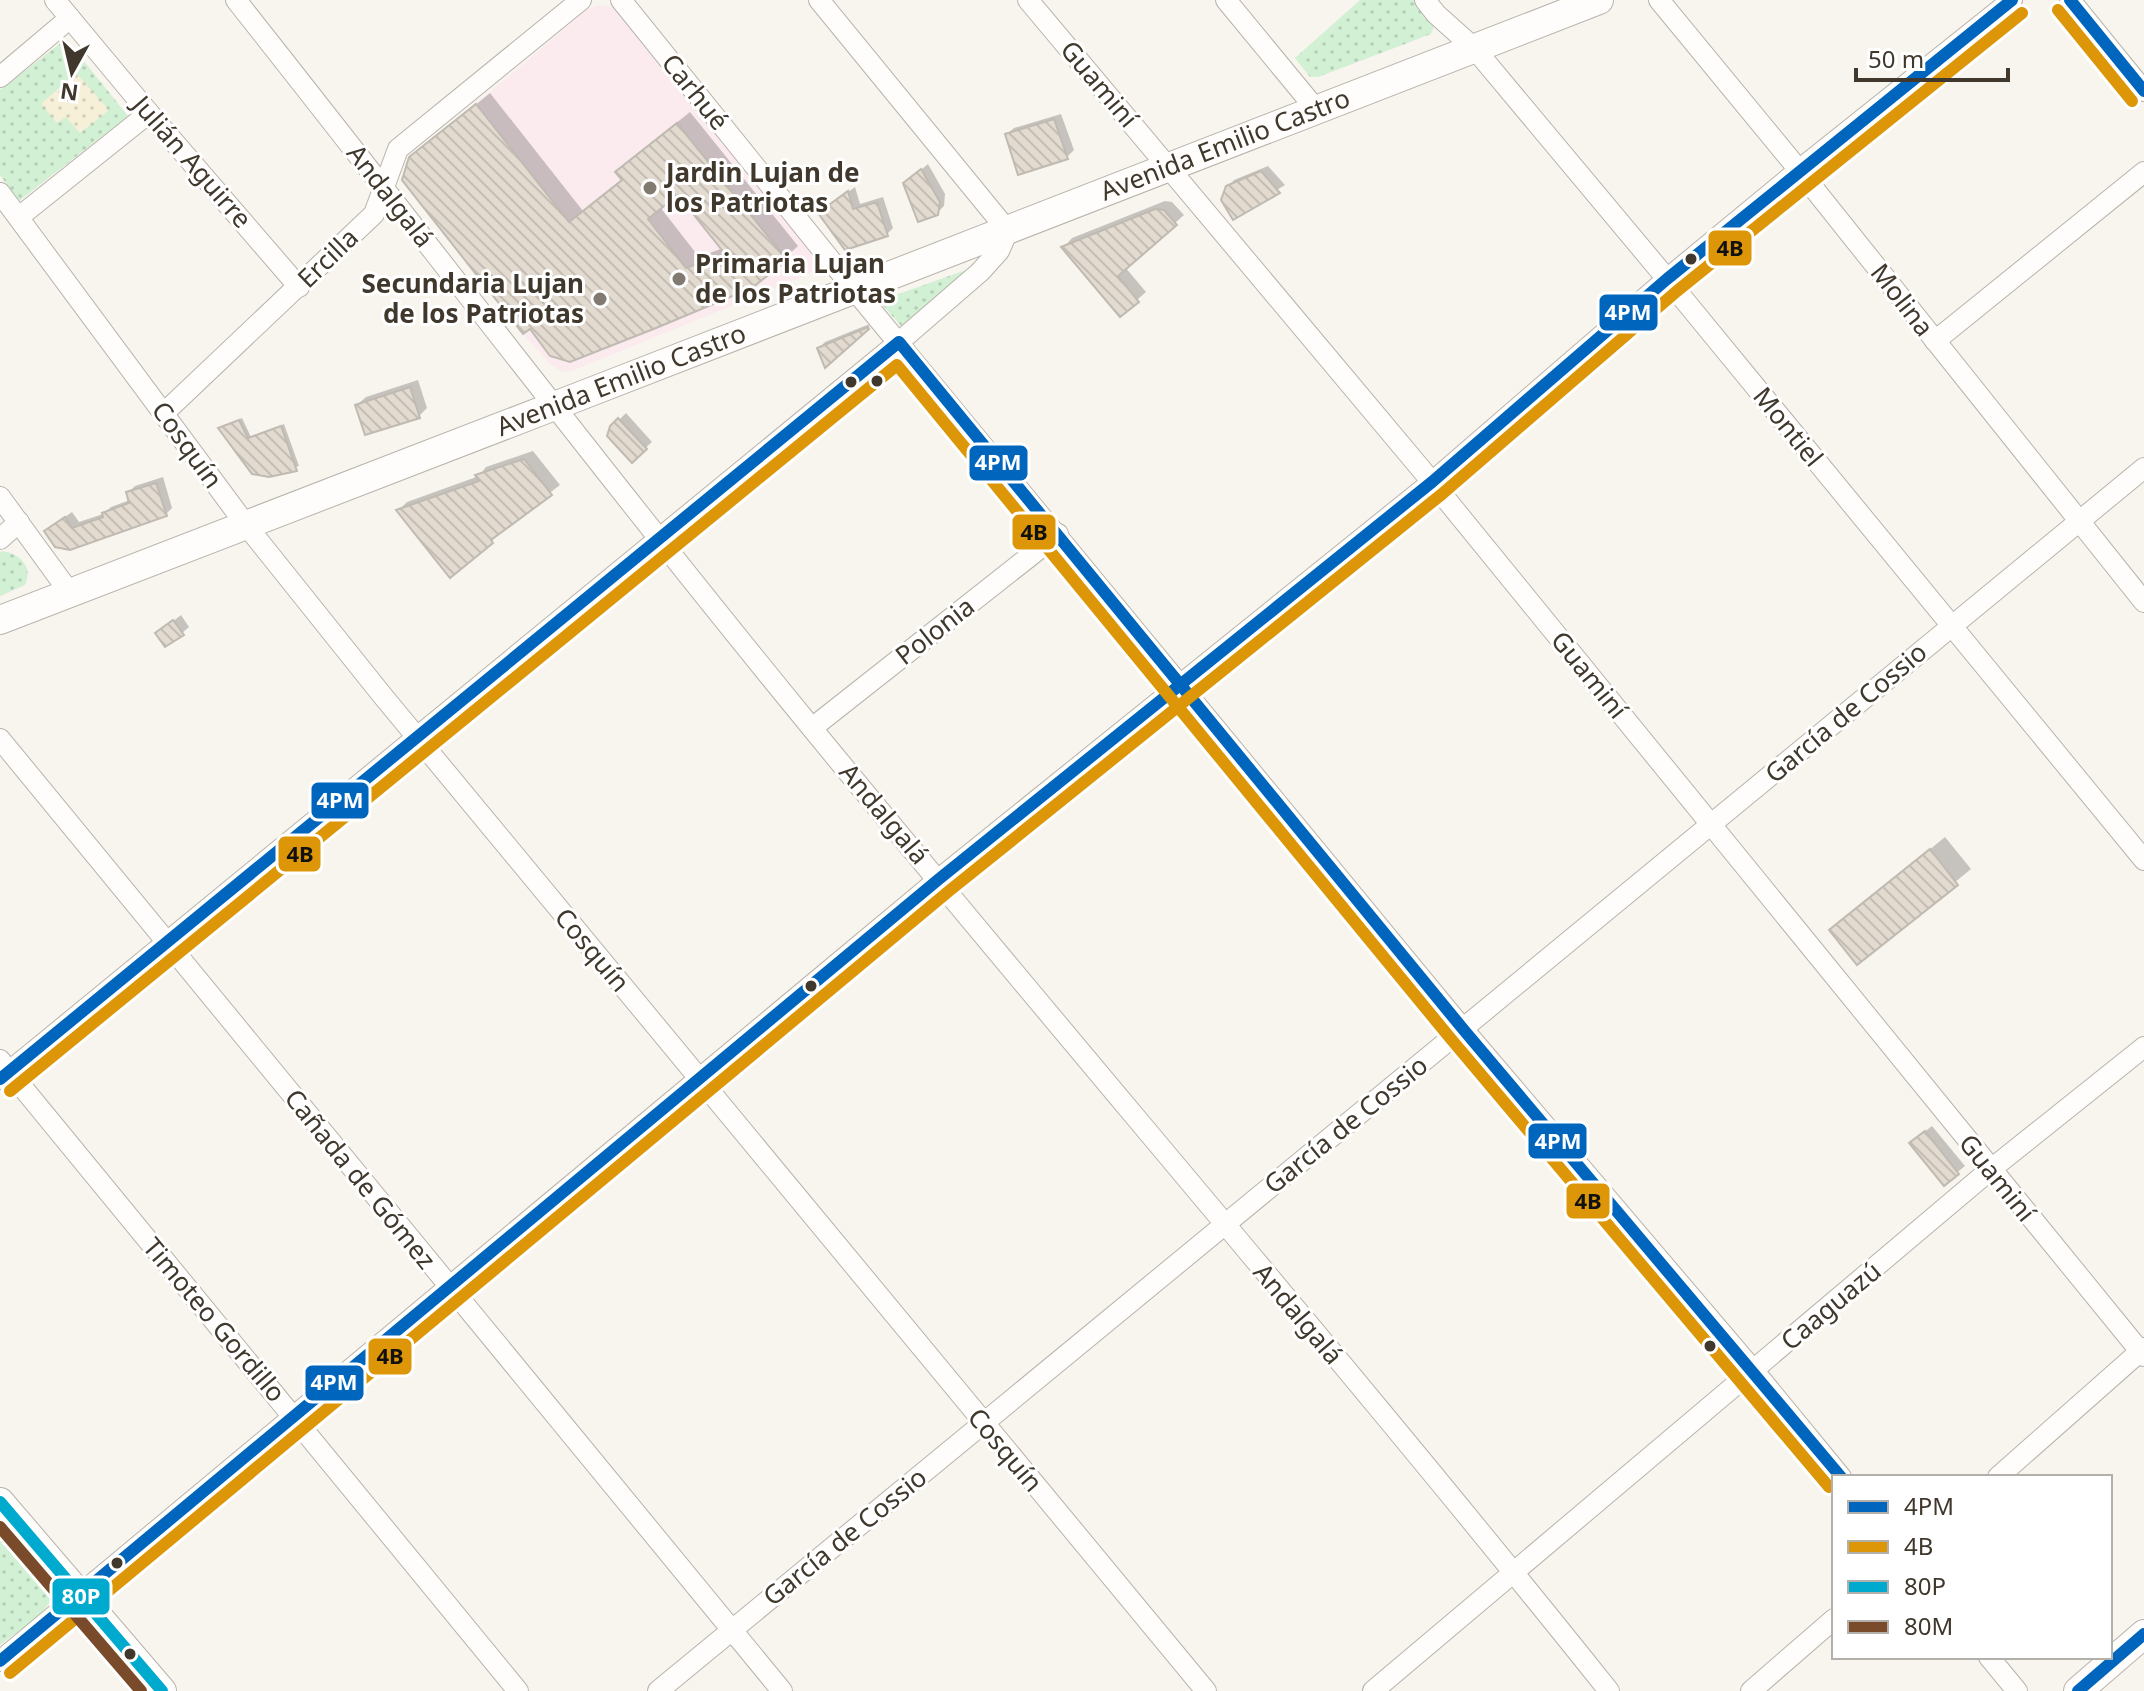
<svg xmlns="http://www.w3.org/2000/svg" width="2144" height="1691" viewBox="0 0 2144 1691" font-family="'Noto Sans',sans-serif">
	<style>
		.education { fill: #fbebef }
		.grass { fill: url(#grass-dots) }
		.sand { fill: url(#sand-dots) }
		.shadow { fill: #0003; fill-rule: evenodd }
		.building { fill: url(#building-back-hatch); stroke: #bfbab2; stroke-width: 2; fill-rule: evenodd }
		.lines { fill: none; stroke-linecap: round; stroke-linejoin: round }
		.street-casing { stroke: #b8b3aa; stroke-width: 22 }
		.secondary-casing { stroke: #b8b3aa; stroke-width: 30 }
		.street { stroke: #fefdfc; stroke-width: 20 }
		.secondary { stroke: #fefdfc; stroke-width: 28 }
		.bus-1-casing { stroke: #fff; stroke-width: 18 }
		.bus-2-casing { stroke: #fff; stroke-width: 18 }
		.bus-3-casing { stroke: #fff; stroke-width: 18 }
		.bus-4-casing { stroke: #fff; stroke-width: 18 }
		.bus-1 { stroke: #0065bd; stroke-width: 12 }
		.bus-2 { stroke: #dc9607; stroke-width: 12 }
		.bus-3 { stroke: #00a9ce; stroke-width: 12 }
		.bus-4 { stroke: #7a4b2a; stroke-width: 12 }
		.poi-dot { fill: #807a70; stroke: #fff; stroke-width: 3 }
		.bus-dot { fill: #40382c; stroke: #fff; stroke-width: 3 }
		.labels { text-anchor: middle; stroke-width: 6; stroke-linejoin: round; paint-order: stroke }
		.street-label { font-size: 26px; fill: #40382c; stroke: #fff }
		.poi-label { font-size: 26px; font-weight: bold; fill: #40382c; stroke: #fff; text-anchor: start }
		.line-badge { stroke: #fff; stroke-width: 3 }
		.badge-label { font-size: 22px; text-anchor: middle; font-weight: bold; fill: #fff }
		.pale-badge-label { font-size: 22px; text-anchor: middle; font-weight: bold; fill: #111 }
	</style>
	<defs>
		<pattern id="grass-dots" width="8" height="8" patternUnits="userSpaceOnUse" patternTransform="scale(2)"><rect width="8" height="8" fill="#d2f0d4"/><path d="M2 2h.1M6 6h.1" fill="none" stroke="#b5cfb6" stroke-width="1.8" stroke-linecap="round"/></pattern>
		<pattern id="sand-dots" width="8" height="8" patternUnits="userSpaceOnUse" patternTransform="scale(2)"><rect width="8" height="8" fill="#f7f0d9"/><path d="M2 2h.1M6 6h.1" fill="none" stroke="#d5cfba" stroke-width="1.8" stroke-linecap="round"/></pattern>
		<pattern id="building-back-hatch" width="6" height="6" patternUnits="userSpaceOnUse" patternTransform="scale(2)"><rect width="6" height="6" fill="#e3dbd0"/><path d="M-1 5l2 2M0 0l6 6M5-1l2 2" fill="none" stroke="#c4bdb3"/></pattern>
	</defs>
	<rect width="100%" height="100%" fill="#f8f4ee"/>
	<path class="education" d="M600 5 615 8 813 253 815 262 813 270 807 275 572 371 563 372 551 365 523 334 606 269 476 104 588 9Z"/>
	<g class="grass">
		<path d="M1360 0H1416L1435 24 1431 34 1318 77H1310L1295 58Z"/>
		<path d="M66 39 128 116 19 201 0 175V90Z"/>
		<path d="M966 270 902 327 879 301Z"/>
		<path d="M2 551C21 554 33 567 25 585L0 596V552Z"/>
		<path d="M0 1529C12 1542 54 1582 51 1599 48 1612 11 1636 0 1645Z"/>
	</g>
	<path class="sand" d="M76 73 109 110 80 133 66 117 57 123 41 104Z"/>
	<g class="shadow">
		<path d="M490 93 583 211 623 179 630 160 690 112 798 246 785 258 570 360 411 158ZM678 193 723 248 699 257 660 207Z"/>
		<path d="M1061 114 1074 150 1067 157 1019 172 1007 134 1014 128Z"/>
		<path d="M928 164 945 194 944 206 937 213 913 177Z"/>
		<path d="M1268 166 1285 185 1233 217 1227 188 1234 180Z"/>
		<path d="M855 187 860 204 883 197 893 228 887 234 827 207Z"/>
		<path d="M1165 201 1172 202 1184 215 1125 267 1146 292 1121 314 1064 247 1072 238Z"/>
		<path d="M872 323 867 327 819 348 825 342Z"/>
		<path d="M418 380 427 408 418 417 357 405 366 397Z"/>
		<path d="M626 413 652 442 632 460 612 427Z"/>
		<path d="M242 418 251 437 284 424 299 466 269 475 220 428Z"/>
		<path d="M533 451 560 485 500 531 492 541 398 511 407 502 479 476 486 467Z"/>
		<path d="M163 477 172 508 166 514 70 548 54 525 72 512 79 522 103 514 111 507 130 500 128 493 135 486Z"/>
		<path d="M181 615 189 627 182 633H158Z"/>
		<path d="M1945 837 1971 869 1858 962 1832 930Z"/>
		<path d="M1932 1126 1965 1166 1944 1183 1918 1137Z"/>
	</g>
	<g class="building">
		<path d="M476 104 569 222 622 180 615 172 677 123 787 260 752 288 656 328 570 362 550 356 530 329 523 334 402 180 409 157ZM678 195 725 254 686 268 648 219Z"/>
		<path d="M1054 119 1068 159 1018 175 1005 134Z"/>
		<path d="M921 169 940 202 938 215 918 222 903 183Z"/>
		<path d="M1261 171 1280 193 1233 220 1221 200 1226 186Z"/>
		<path d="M848 191 853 209 877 202 888 236 845 250 818 213Z"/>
		<path d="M1155 209 1164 210 1177 225 1118 276 1139 302 1120 317 1061 247Z"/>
		<path d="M868 327 869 329 825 368 817 348Z"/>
		<path d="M410 387 420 418 365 435 355 405Z"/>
		<path d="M618 418 647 449 632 463 607 436 610 426Z"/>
		<path d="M239 420 248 438 281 426 297 471 269 477 252 474 218 428Z"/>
		<path d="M524 459 552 495 491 540 493 543 450 578 396 510 479 481 475 475Z"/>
		<path d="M156 483 167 516 70 550 55 547 44 531 65 517 72 528 103 517 102 513 129 503 126 492Z"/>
		<path d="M173 620 184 635 165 647 155 633Z"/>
		<path d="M1930 849 1958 885 1857 965 1829 930Z"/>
		<path d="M1925 1131 1959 1174 1944 1186 1909 1143Z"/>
	</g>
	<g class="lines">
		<defs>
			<g id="street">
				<path d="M55 0 149 113 299 287"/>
				<path d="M236 0C426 240 612 484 806 721 1072 1046 1347 1363 1609 1691"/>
				<path d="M621 0 853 288 1463 1029 1754 1371 1841 1477"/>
				<path d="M1028 0 1432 482 2144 1356"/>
				<path d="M1226 0 1315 108"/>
				<path d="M1425 0 1436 14 1474 48 1667 279 2144 860"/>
				<path d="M1659 0 1799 170 2144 602"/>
				<path d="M2070 0 2144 91"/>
				<path d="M0 77 70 18"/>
				<path d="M0 193 246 525 382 695 1206 1691"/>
				<path d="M19 217 149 113"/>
				<path d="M1935 341 2144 172"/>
				<path d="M164 413 374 214 398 149 581 0"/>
				<path d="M0 497 70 593"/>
				<path d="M0 539 19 522"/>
				<path d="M812 728 1058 534"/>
				<path d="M0 739 782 1691"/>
				<path d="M0 1060 518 1691"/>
				<path d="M0 1079 899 342 980 272 999 251 1008 231 819 0"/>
				<path d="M1998 1477 2144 1348"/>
				<path d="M1989 1657 2017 1691"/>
				<path d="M0 1661 939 879 1432 482 1667 279 1799 170 2012 0"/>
				<path d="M658 1691 2144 468"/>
				<path d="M1373 1691 1990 1170 2144 1047"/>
				<path d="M1751 1691 1834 1619"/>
			</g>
			<g id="secondary">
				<path id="s1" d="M0 620C534 416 1066 205 1599 0"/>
				<path d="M0 1502 162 1691"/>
				<path d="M2078 1691 2144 1634"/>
			</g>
		</defs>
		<use href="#street" class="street-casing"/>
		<use href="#secondary" class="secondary-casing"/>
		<use href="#street" class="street"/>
		<use href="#secondary" class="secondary"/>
		<defs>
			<g id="bus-1">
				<path d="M2070 0 2144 91"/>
				<path d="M0 1079 899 342 1463 1029 1841 1477"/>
				<path d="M0 1661 939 879 1432 482 1667 279 2012 0"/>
				<path d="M2078 1691 2144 1634"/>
			</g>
			<g id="bus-2">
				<path d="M2058 10 2132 101"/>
				<path d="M10 1091 897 365 1451 1039 1829 1487"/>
				<path d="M10 1673 949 891 1442 494 1677 291 2022 13"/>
			</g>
			<path id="bus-3" d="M0 1502 162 1691"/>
			<path id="bus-4" d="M0 1527 141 1691"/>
		</defs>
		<use href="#bus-1" class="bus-1-casing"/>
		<use href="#bus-2" class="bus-2-casing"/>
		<use href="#bus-3" class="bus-3-casing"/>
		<use href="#bus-4" class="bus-4-casing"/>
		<use href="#bus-1" class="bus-1"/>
		<use href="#bus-2" class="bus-2"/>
		<use href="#bus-3" class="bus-3"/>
		<use href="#bus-4" class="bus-4"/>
	</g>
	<g class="poi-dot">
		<circle cx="650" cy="188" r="8"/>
		<circle cx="679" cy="279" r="8"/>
		<circle cx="600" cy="299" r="8"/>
	</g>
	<g class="bus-dot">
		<circle cx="1691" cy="259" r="7"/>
		<circle cx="877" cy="381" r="7"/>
		<circle cx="851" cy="382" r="7"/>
		<circle cx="811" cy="986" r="7"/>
		<circle cx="1710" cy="1346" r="7"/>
		<circle cx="117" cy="1563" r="7"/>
		<circle cx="130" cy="1654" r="7"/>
	</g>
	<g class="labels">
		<g class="street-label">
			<text transform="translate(1099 84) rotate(50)" y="9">Guaminí</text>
			<text transform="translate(695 92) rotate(51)" y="9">Carhué</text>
			<text dy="9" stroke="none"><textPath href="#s1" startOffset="1314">Avenida Emilio Castro</textPath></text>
			<text transform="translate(192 162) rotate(49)" y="9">Julián Aguirre</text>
			<text transform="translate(390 196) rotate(52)" y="9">Andalgalá</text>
			<text transform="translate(328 258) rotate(-44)" y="9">Ercilla</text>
			<text transform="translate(1902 300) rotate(52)" y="9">Molina</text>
			<text dy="9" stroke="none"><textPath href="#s1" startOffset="666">Avenida Emilio Castro</textPath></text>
			<text transform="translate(1788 427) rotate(51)" y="9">Montiel</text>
			<text transform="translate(187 445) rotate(54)" y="9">Cosquín</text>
			<text transform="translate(935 631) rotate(-38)" y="9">Polonia</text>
			<text transform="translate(1589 675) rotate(51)" y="9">Guaminí</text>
			<text transform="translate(1846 713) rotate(-40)" y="9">García de Cossio</text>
			<text transform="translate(884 814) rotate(50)" y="9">Andalgalá</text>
			<text transform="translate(592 950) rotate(50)" y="9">Cosquín</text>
			<text transform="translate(1346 1125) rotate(-39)" y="9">García de Cossio</text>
			<text transform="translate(1997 1178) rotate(51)" y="9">Guaminí</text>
			<text transform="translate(360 1179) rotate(51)" y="9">Cañada de Gómez</text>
			<text transform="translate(1831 1306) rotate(-40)" y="9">Caaguazú</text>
			<text transform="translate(1298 1314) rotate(50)" y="9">Andalgalá</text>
			<text transform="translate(214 1320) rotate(50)" y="9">Timoteo Gordillo</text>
			<text transform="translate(1005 1450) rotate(50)" y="9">Cosquín</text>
			<text transform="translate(845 1537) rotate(-39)" y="9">García de Cossio</text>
		</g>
		<g class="poi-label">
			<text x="666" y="182">Jardin Lujan de<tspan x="666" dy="30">los Patriotas</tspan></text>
			<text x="695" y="273">Primaria Lujan<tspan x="695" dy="30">de los Patriotas</tspan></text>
			<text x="584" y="293" text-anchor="end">Secundaria Lujan<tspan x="584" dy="30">de los Patriotas</tspan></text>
		</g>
	</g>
	<g class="line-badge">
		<rect x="1707" y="229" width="46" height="38" rx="8" fill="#dc9607"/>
		<rect x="1598" y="293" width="61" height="39" rx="8" fill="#0065bd"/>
		<rect x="968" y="444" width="61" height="38" rx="8" fill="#0065bd"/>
		<rect x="1011" y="513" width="46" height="38" rx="8" fill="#dc9607"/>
		<rect x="310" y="781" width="60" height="39" rx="8" fill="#0065bd"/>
		<rect x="277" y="835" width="45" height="38" rx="8" fill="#dc9607"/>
		<rect x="1527" y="1122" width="61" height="38" rx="8" fill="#0065bd"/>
		<rect x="1565" y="1182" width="46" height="38" rx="8" fill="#dc9607"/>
		<rect x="367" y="1337" width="46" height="39" rx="8" fill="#dc9607"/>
		<rect x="304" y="1364" width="61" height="38" rx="8" fill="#0065bd"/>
		<rect x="51" y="1577" width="60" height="39" rx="8" fill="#00a9ce"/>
	</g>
	<g class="badge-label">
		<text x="1628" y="320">4PM</text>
		<text x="998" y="470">4PM</text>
		<text x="340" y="808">4PM</text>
		<text x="1558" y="1149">4PM</text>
		<text x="334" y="1390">4PM</text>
		<text x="81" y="1604">80P</text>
	</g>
	<g class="pale-badge-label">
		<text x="1730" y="256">4B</text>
		<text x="1034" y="540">4B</text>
		<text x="300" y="862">4B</text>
		<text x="1588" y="1209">4B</text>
		<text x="390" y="1364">4B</text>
	</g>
	<rect x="1832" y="1475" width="280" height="184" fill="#ffffff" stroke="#b3afab" stroke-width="2"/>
	<rect x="1848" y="1501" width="40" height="12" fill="#0065bd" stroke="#b3afab" stroke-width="2"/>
	<text x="1904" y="1515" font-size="24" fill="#40382c">4PM</text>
	<rect x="1848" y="1541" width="40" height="12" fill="#dc9607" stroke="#b3afab" stroke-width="2"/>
	<text x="1904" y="1555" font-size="24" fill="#40382c">4B</text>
	<rect x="1848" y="1581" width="40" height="12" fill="#00a9ce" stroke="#b3afab" stroke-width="2"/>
	<text x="1904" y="1595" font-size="24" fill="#40382c">80P</text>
	<rect x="1848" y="1621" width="40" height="12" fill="#7a4b2a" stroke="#b3afab" stroke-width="2"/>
	<text x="1904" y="1635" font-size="24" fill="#40382c">80M</text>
	<g transform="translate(72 72) rotate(188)" stroke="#ffffff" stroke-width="6" paint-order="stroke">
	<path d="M0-6L14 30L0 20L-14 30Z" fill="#40382c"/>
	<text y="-12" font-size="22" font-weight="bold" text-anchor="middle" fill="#40382c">N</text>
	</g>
	<path d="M1856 68v12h152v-12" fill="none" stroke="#40382c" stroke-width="4"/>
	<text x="1868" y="68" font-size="24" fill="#40382c" stroke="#ffffff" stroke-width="6" paint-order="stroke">50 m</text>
</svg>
